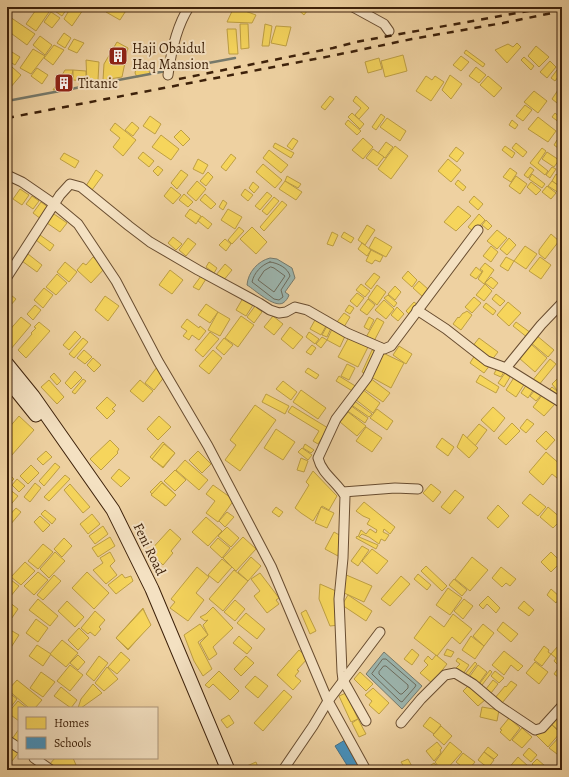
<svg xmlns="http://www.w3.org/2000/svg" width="569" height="777" viewBox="0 0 569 777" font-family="Alegreya,serif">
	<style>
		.water { fill: #9cb5ae; stroke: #767a6c }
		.homes { fill: #f6d55c; stroke: #be9f43 }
		.schools { fill: #4393c3; stroke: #41718c }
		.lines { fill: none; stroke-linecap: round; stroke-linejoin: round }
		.shore { stroke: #6c6b5c; stroke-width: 1 }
		.stream { stroke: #767a6c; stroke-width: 2.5 }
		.minor-casing { stroke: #694d30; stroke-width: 11 }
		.secondary-casing { stroke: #3d210a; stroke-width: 15 }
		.minor { stroke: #f4e1c2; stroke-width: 9 }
		.secondary { stroke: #f4e1c2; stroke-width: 13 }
		.rail { stroke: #3d210a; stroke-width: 2.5; stroke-dasharray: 7 7; stroke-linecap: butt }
		.labels { text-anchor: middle; stroke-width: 4; stroke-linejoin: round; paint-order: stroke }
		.poi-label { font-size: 14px; fill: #3d210a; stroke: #f4e1c2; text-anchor: start }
		.street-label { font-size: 14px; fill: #3d210a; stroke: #f4e1c2 }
	</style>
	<rect width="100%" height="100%" fill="#eed1a1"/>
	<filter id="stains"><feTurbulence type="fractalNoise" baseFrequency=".005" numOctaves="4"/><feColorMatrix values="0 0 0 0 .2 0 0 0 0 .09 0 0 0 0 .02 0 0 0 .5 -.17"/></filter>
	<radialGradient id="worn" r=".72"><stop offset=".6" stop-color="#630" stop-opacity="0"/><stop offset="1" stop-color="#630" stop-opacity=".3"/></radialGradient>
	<g class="water">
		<path d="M270 258 277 259 292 268 295 278 285 292 289 295C288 298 286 301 283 303 274 308 255 290 247 285 248 272 258 261 270 258Z"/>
		<path d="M384 652 422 686 402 709 366 674Z"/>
	</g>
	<g class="homes">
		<path d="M38 7H42L49 12 36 31 26 24Z"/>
		<path d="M54 7H68L62 16 52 9Z"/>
		<path d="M71 7H85L72 26 64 19Z"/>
		<path d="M108 7H123L127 9 120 20 106 12Z"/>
		<path d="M234 7 256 15 252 23 227 22Z"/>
		<path d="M295 7H310L304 15Z"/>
		<path d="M51 12 60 18 52 28 44 22Z"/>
		<path d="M7 15 35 34 27 45 8 31 7 32Z"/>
		<path d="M240 24H248L249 48 241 49Z"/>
		<path d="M265 24 272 26 269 46H262Z"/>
		<path d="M276 26 291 27 286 46 271 43Z"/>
		<path d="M227 29H236L238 54H229Z"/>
		<path d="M64 33 71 38 65 48 57 43Z"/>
		<path d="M40 36 52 45 45 55 33 45Z"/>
		<path d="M74 39 84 43 77 53 68 49Z"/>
		<path d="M117 42 128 48 122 77 103 80 104 64Z"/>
		<path d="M517 43 521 47 507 63 495 50 508 44 513 47Z"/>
		<path d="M54 45 64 50 53 65 44 58Z"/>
		<path d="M536 46 549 57 539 67 528 56Z"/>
		<path d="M7 49 20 57 15 65 7 60Z"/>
		<path d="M33 49 45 56 31 74 20 68Z"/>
		<path d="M466 50 485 64 483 67 464 53Z"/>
		<path d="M403 55 407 71 385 77 381 61Z"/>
		<path d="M461 56 469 62 461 71 453 65Z"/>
		<path d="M524 57 534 66 531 70 521 60Z"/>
		<path d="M379 58 382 69 368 73 365 62Z"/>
		<path d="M86 60 99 62 98 80 87 83Z"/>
		<path d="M550 61 556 67 547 78 540 72Z"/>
		<path d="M147 64 150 74 137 77 135 73 137 65Z"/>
		<path d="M12 67 21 75 10 88 7 86V73Z"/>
		<path d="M476 67 486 75 479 83 469 76Z"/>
		<path d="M37 68 48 75 42 84 31 76Z"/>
		<path d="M65 70H73L69 87 53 90Z"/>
		<path d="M73 70 86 71V81L73 80Z"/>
		<path d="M557 70 561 73 555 81 551 78Z"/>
		<path d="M450 75 462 84 451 99 442 90Z"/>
		<path d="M426 76 432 80 435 76 444 82 431 101 416 91Z"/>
		<path d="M488 76 502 88 494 97 480 85Z"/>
		<path d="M558 90 562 93V107L552 99Z"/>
		<path d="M534 91 547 101 538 113 524 102Z"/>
		<path d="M330 96 334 99 325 110 321 107Z"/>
		<path d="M356 96 369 108 359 119 355 115 361 108 353 101Z"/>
		<path d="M525 105 532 110 523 121 516 116Z"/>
		<path d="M352 113 364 124 360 129 348 117Z"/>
		<path d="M555 113 562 119 560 123 552 117Z"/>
		<path d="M381 114 385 117 376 130 372 127Z"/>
		<path d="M150 116 161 124 155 134 143 126Z"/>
		<path d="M538 117 556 131 548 142 528 129Z"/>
		<path d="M387 118 406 131 400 141 380 127Z"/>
		<path d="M348 120 361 131 357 135 345 124Z"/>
		<path d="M512 120 518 125 515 129 509 125Z"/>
		<path d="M132 122 139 128 133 136 125 130Z"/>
		<path d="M115 123 136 140 123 156 113 147 120 138 110 130Z"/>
		<path d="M181 130 190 139 183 146 174 137Z"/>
		<path d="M161 135 179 149 171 160 152 147Z"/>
		<path d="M293 138 298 141 292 150 287 146Z"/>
		<path d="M363 138 373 147 363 159 352 150Z"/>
		<path d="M557 140 562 143V151L554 145Z"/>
		<path d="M386 142 393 147 385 158 378 153Z"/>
		<path d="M275 143 294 153 291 158 273 147Z"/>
		<path d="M516 143 527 152 523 157 512 148Z"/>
		<path d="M395 146 408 156 391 179 378 169Z"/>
		<path d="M505 146 515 153 512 158 502 150Z"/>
		<path d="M456 147 464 153 457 162 449 156Z"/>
		<path d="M542 148 546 151 538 163 548 171 545 175 530 163Z"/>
		<path d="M373 149 384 157 377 166 366 158Z"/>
		<path d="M269 150 288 165 281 173 263 158Z"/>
		<path d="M143 152 154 161 149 167 138 158Z"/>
		<path d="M547 152 559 160 554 167 542 159Z"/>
		<path d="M64 153 79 161 75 168 60 159Z"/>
		<path d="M231 154 236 158 226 171 221 167Z"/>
		<path d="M198 159 208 165 203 174 193 169Z"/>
		<path d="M448 159 461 170 451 182 438 171Z"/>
		<path d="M263 164 282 180 275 188 256 172Z"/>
		<path d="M158 166 163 170 158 176 153 171Z"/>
		<path d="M530 167 534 170 528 178 524 175Z"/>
		<path d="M552 167 556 169 550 178 546 175Z"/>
		<path d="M510 168 517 173 511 182 503 177Z"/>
		<path d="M96 170 103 175 92 190 86 186Z"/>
		<path d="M181 170 188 175 177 189 171 183Z"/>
		<path d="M208 172 213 177 206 186 200 181Z"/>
		<path d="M532 174 545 184 542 188 529 179Z"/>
		<path d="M556 174 562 179V188L552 181Z"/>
		<path d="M287 176 301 184 298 188 285 181Z"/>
		<path d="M516 176 527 184 520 194 509 186Z"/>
		<path d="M458 180 466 187 463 191 455 184Z"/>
		<path d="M197 181 206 189 196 201 187 193Z"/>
		<path d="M285 181 302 192 296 200 279 189Z"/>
		<path d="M552 181 562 188 559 193 548 186Z"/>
		<path d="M253 182 259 187 254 193 249 188Z"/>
		<path d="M531 182 541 190 536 195 527 187Z"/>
		<path d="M547 186 556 193 551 199 542 192Z"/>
		<path d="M171 187 181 195 173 204 164 196Z"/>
		<path d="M20 189 29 195 22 205 13 199Z"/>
		<path d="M245 189 253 195 248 201 241 195Z"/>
		<path d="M267 192 272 196 260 210 255 206Z"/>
		<path d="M184 194 193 202 188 207 179 200Z"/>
		<path d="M205 194 216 204 211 209 200 200Z"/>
		<path d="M32 196 39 201 33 209 26 204Z"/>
		<path d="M474 196 483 204 478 210 469 202Z"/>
		<path d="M274 197 279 201 267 215 262 211Z"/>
		<path d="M223 200 227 203 223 210 219 207Z"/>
		<path d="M282 201 287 205 264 231 260 227Z"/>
		<path d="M41 202 49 208 41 219 33 213Z"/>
		<path d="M458 206 471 216 456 231 444 222Z"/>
		<path d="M190 209 201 216 196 224 185 216Z"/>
		<path d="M228 209 242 217 235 229 221 220Z"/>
		<path d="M54 214 67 223 60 232 47 223Z"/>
		<path d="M479 214 485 220 474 232 468 227Z"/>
		<path d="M202 216 212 224 208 229 198 221Z"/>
		<path d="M486 220 492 226 488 230 482 225Z"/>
		<path d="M367 225 375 230 365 245 358 240Z"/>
		<path d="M239 227 244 231 232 244 228 240Z"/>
		<path d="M252 227 267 242 256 254 240 239Z"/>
		<path d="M497 230 507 238 497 249 487 241Z"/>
		<path d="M332 232 338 235 333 246 327 244Z"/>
		<path d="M344 232 354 238 351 243 341 237Z"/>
		<path d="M551 234 559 241 545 259 539 254V250Z"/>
		<path d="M40 235 54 245 50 251 36 240Z"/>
		<path d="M173 237 182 244 176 250 168 243Z"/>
		<path d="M375 237 392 247 386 257 369 248Z"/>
		<path d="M188 238 196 244 186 256 179 250Z"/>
		<path d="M509 238 516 245 507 255 500 249Z"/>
		<path d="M225 239 231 244 226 251 219 245Z"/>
		<path d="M362 243 371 250 367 256 358 249Z"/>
		<path d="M491 246 498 252 491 262 483 256Z"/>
		<path d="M525 246 537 254 526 269 514 261Z"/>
		<path d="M371 250 383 256 380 262 375 260 372 264 366 261Z"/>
		<path d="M28 254 42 265 37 272 22 261Z"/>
		<path d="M93 257 105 268 91 283 77 270 83 263 86 265Z"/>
		<path d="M506 257 514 261 508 271 500 266Z"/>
		<path d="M540 257 551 265 541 279 529 271Z"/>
		<path d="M65 262 77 272 69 282 57 272Z"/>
		<path d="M209 262 217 268 214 273 206 267Z"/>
		<path d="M485 263 494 270 484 284 478 279 483 271 480 269Z"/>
		<path d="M225 264 232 270 223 281 216 275Z"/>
		<path d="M476 267 482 272 476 279 470 275Z"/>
		<path d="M170 270 183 280 172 294 159 285Z"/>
		<path d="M408 271 417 280 412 287 402 278Z"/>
		<path d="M374 273 380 277 371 289 365 284Z"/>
		<path d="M57 274 67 283 56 295 46 287Z"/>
		<path d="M201 276 206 279 199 290 193 287Z"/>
		<path d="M491 277 498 283 493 289 485 283Z"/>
		<path d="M419 281 429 290 423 297 413 288Z"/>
		<path d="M361 284 370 291 365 297 356 290Z"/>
		<path d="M485 284 492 291 484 301 476 295Z"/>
		<path d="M377 285 386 292 377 305 368 298Z"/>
		<path d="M395 286 401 292 395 300 388 294Z"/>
		<path d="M44 288 53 295 43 308 34 300Z"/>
		<path d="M7 292 16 299 10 306 7 304Z"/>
		<path d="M357 293 364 298 357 307 350 301Z"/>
		<path d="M496 294 505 301 500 306 492 299Z"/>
		<path d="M388 295 397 303 394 307 384 298Z"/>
		<path d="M105 296 119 306 108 321 95 310Z"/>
		<path d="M474 297 481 303 472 313 465 307Z"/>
		<path d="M243 298 253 305 246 316 236 310Z"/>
		<path d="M368 299 375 305 367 315 360 310Z"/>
		<path d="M384 300 394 309 386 319 375 310Z"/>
		<path d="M414 302 419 306 411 316 406 311Z"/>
		<path d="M508 302 521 313 509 326 497 315Z"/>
		<path d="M486 303 496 311 493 315 483 307Z"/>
		<path d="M206 304 218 312 210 323 198 315Z"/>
		<path d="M35 305 41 310 33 320 27 314Z"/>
		<path d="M349 305 354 308 350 314 345 311Z"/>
		<path d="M255 306 262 312 254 323 247 317Z"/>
		<path d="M397 307 404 314 398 321 391 315Z"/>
		<path d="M467 311 472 315 461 330 453 324 458 317 459 318 463 313H464Z"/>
		<path d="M218 312 230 319 220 336 208 330Z"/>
		<path d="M344 313 350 317 344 327 337 322Z"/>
		<path d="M241 316 254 325 238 347 225 338Z"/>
		<path d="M273 316 283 324 274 335 264 327Z"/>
		<path d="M21 317 31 325 10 350 7 347V333Z"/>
		<path d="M369 317 374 320 369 330 364 327Z"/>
		<path d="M377 318 384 322 373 343 365 339Z"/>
		<path d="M187 319 199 328 200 326 206 331 199 340 192 335 189 340 183 336 187 331 181 327Z"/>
		<path d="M315 320 326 326 321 335 310 329Z"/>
		<path d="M39 322 50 331 26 358 18 350 32 334 31 333 36 328 34 327Z"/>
		<path d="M516 322 531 333 528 338 513 326Z"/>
		<path d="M327 326 331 328 327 337 322 335Z"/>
		<path d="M290 327 303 337 293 349 281 339Z"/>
		<path d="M332 329 345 336 340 347 327 340Z"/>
		<path d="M75 331 81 337 69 350 63 345Z"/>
		<path d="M210 332 219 339 203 357 195 350Z"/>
		<path d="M309 332 319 339 315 344 306 337Z"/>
		<path d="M536 335 554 350 548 357 530 342Z"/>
		<path d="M322 337 327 340 321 348 316 344Z"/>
		<path d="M349 337 368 347 358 367 338 357Z"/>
		<path d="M83 338 88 342 74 358 69 354Z"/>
		<path d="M224 338 233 345 224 355 216 348Z"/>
		<path d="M479 338 498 352 491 361 472 347Z"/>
		<path d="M531 344 547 358 535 372 519 358Z"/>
		<path d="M312 345 316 348 311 355 306 352Z"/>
		<path d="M399 346 412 354 406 364 393 355Z"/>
		<path d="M84 350 92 357 85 364 77 358Z"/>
		<path d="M213 350 222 358 209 374 199 366Z"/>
		<path d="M372 350 377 352 367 374 362 372Z"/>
		<path d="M383 353 404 363 391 388 371 377Z"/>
		<path d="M475 355 490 365 484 373 470 363Z"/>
		<path d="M93 358 101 365 94 372 87 365Z"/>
		<path d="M550 359 556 364 538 386 532 381Z"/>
		<path d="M347 364 355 368 349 380 341 376Z"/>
		<path d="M157 367 165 376 154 390 145 383Z"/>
		<path d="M308 368 319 375 316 379 305 372Z"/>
		<path d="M497 368 504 372 501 377 494 374Z"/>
		<path d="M75 371 82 378 71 389 65 383Z"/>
		<path d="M54 373 61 381 57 385 50 377Z"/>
		<path d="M505 373 510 377 504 387 498 383Z"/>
		<path d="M562 374V385L557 390 552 384Z"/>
		<path d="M480 375 499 387 496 393 476 382Z"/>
		<path d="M339 376 357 387 354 392 336 381Z"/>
		<path d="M515 376 525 383 516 397 506 390Z"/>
		<path d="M370 378 390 393 383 402 363 388Z"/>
		<path d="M83 379 86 381 75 394 72 392Z"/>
		<path d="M49 380 64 397 57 404 41 387Z"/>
		<path d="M140 380 153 391 143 402 130 391Z"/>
		<path d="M283 381 297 392 291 400 276 389Z"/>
		<path d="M527 384 534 389 528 398 521 393Z"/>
		<path d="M562 386V394L558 398 549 390 552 387 557 391Z"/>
		<path d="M362 389 380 403 373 413 355 399Z"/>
		<path d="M536 389 542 394 536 401 530 396Z"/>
		<path d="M301 390 326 408 318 419 293 402Z"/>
		<path d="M266 394 289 406 285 414 262 402Z"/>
		<path d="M543 394 555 404 544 416 533 407Z"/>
		<path d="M107 397 116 405 112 409 115 411 107 419 96 408Z"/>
		<path d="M353 400 372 414 369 417 350 404Z"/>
		<path d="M255 405 276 420 240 471 225 460 236 445 230 440Z"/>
		<path d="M350 405 368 418 365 423 346 410Z"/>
		<path d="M292 406 328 428 318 444 313 441 319 431 288 412Z"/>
		<path d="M493 407 505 418 494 432 481 420Z"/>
		<path d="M377 409 393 421 387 430 370 418Z"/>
		<path d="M348 412 366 426 357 436 340 422Z"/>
		<path d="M19 416 34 430 11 456 7 452V430Z"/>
		<path d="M159 416 171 427 158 440 147 429Z"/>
		<path d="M527 419 534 424 526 433 520 428Z"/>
		<path d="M512 423 520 431 506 445 498 438Z"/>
		<path d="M479 424 487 430 475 446 466 439Z"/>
		<path d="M366 427 382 438 372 452 356 441Z"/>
		<path d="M276 429 295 442 283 460 264 448Z"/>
		<path d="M546 431 555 440 546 450 536 441Z"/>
		<path d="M463 434 478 448 469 458 457 447Z"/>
		<path d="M442 438 454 447 448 456 436 447Z"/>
		<path d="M110 440 119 449 117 452 118 453 101 470 90 459Z"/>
		<path d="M163 442 175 453 163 468 150 457Z"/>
		<path d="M164 444 175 453 163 467 152 459Z"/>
		<path d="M305 444 314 450 311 453 303 448Z"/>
		<path d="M302 448 312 455 308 460 298 452Z"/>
		<path d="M46 451 52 457 43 465 37 459Z"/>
		<path d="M198 451 211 464 202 473 189 460Z"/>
		<path d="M546 452 562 466V473L557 478 552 474 543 485 529 472Z"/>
		<path d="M301 458 308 461 304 472 297 470Z"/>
		<path d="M185 460 208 480 199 490 176 470Z"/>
		<path d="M55 463 60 467 44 486 39 481Z"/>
		<path d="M31 465 39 473 28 484 20 476Z"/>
		<path d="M119 469 130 478 121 487 111 478Z"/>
		<path d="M175 470 186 480 175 491 164 481Z"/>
		<path d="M313 471 337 496 329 510 322 506 313 521 301 513 295 508 309 485 306 482Z"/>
		<path d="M8 473 14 479 8 485 7 474Z"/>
		<path d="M65 475 70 479 49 501 44 497Z"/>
		<path d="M17 479 25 486 19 492 12 485Z"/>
		<path d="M161 481 176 495 165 506 150 492Z"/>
		<path d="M35 483 41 488 30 502 24 497Z"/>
		<path d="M162 483 176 495 166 506 151 495Z"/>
		<path d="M70 484 90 507 83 513 64 490Z"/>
		<path d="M431 484 441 492 433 502 423 493Z"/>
		<path d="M213 485 234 500 218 522 206 513 215 501 206 494Z"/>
		<path d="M9 489 18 496 7 509V492Z"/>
		<path d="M455 490 464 497 450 514 441 507Z"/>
		<path d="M530 494 546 507 538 516 522 503Z"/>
		<path d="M364 502 395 527 390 534 384 529 383 532 389 535 385 541 381 539 379 544 369 537 362 534 359 537 378 545 376 549 356 538 357 536 358 537 361 530 366 534 370 529 376 533 377 530 367 524 370 519 363 516 356 511Z"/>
		<path d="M498 505 509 516 498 528 487 518Z"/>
		<path d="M276 507 283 512 279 517 272 512Z"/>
		<path d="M321 507 334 513 327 528 315 523Z"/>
		<path d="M548 507 562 519 553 528 540 517Z"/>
		<path d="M16 508 21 512 10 525 7 522V518Z"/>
		<path d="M45 510 56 519 52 524 41 514Z"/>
		<path d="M227 512 234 517 225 527 219 521Z"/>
		<path d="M92 514 100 524 88 534 80 524Z"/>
		<path d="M40 516 50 525 43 532 34 522Z"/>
		<path d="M206 517 222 531 208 546 192 532Z"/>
		<path d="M103 526 108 534 95 544 89 536Z"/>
		<path d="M227 527 239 538 231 547 218 536Z"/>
		<path d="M170 529 181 539 171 551 173 553 163 565 149 552Z"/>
		<path d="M334 532 341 536 338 556 325 549Z"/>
		<path d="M110 537 115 546 98 557 92 548Z"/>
		<path d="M243 537 256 549 236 571 223 558Z"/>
		<path d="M64 538 72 546 62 557 54 549Z"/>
		<path d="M218 538 230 548 222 558 210 547Z"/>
		<path d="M43 544 53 552 38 569 28 561Z"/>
		<path d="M362 546 369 550 358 566 351 561Z"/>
		<path d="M372 549 388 561 377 574 362 561Z"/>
		<path d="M55 552 65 561 49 578 40 569Z"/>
		<path d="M110 552 115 561 110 566 117 575 106 584 93 570 103 563 100 558Z"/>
		<path d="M551 552 561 562 551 572 541 562Z"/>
		<path d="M251 557 261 566 248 581 238 572Z"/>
		<path d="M472 557 488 570 470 591 455 579Z"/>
		<path d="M222 559 232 567 218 583 208 575Z"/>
		<path d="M25 562 35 571 21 585 11 577Z"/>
		<path d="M426 566 447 586 442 591 421 571Z"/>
		<path d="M197 567 209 577 196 593 204 600 188 621 170 608 175 602 171 599Z"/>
		<path d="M501 567 516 579 510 586 506 583 502 587 492 578Z"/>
		<path d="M234 570 248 581 223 611 209 599Z"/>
		<path d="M38 572 48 580 34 595 24 586Z"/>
		<path d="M87 572 109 593 94 609 72 588Z"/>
		<path d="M260 573 279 598 276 600 279 604 267 613 254 596 260 591 251 579Z"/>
		<path d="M122 574 125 578 131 576 133 581 116 594 108 585Z"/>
		<path d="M344 574 372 586 364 602 342 592Z"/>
		<path d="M418 574 431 585 427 590 414 579Z"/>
		<path d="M54 575 61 581 43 600 37 595Z"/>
		<path d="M401 576 410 584 390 606 381 599Z"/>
		<path d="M7 577 19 586 10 597 7 595Z"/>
		<path d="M454 579 467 590 462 596 449 585Z"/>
		<path d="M320 584 336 591 339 625 330 626 319 599Z"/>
		<path d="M448 588 462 598 450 615 436 605Z"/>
		<path d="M551 589 560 597 556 603 547 595Z"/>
		<path d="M348 595 372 611 366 621 342 605Z"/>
		<path d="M488 596 500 608 496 613 487 604 483 609 479 605Z"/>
		<path d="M38 599 58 616 50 626 29 610Z"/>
		<path d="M464 599 473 606 463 619 454 611Z"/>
		<path d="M235 600 245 609 235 621 224 612Z"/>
		<path d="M67 601 84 617 75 627 58 611Z"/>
		<path d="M524 601 534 610 529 616 518 608Z"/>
		<path d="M9 602 18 609 7 625V604Z"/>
		<path d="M213 607 233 628 213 647 217 654 209 660 200 643 208 635 203 625 208 620 205 621 200 617 206 614Z"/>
		<path d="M143 608 150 625 128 650 116 638Z"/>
		<path d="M143 609 151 625 128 649 116 638Z"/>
		<path d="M306 610 316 631 310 634 301 613Z"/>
		<path d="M95 611 105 620 99 627 101 629 95 636 90 632 88 634 81 628Z"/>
		<path d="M246 613 265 629 257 639 237 623Z"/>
		<path d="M453 614 472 629 460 644 452 637 437 656 414 638 430 616 444 627Z"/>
		<path d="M36 619 48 628 38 642 26 633Z"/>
		<path d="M503 622 518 634 511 642 497 630Z"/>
		<path d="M200 624 208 635 198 642 212 669 203 676 194 661 184 635Z"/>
		<path d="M483 624 494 633 484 646 473 636Z"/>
		<path d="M7 628 19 635 8 652 7 651Z"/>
		<path d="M79 628 89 638 78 650 68 640Z"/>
		<path d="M239 636 252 648 247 654 233 643Z"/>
		<path d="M471 636 484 646 475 659 462 650Z"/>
		<path d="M62 640 78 653 66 667 50 654Z"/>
		<path d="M37 645 51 654 43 666 29 656Z"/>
		<path d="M544 646 549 650 548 652 551 654 542 666 534 660Z"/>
		<path d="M558 646 562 650V661L558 665 554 661 556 658 551 654Z"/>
		<path d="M412 649 419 655 412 665 404 659Z"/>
		<path d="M447 649 454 652 451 657 444 655Z"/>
		<path d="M299 650 308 658 297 670 299 671 295 676 301 681 293 690 277 675Z"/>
		<path d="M504 651 523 666 518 671 511 665 504 675 492 665Z"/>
		<path d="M121 652 130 660 117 674 108 667Z"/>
		<path d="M78 655 85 662 78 670 70 663Z"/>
		<path d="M436 655 447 664 432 683 420 673 428 665 424 661 428 656 432 660Z"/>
		<path d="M99 656 108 663 94 681 86 674Z"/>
		<path d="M246 656 254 663 241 676 234 669Z"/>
		<path d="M458 658 469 665 463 674 455 669 460 664 456 661Z"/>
		<path d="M475 662 477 664 468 676 465 674Z"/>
		<path d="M535 662 548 672 539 684 526 673Z"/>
		<path d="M561 664 562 665V680L554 674Z"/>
		<path d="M70 665 83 675 70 691 57 681Z"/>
		<path d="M478 665 487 672 479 683 470 676Z"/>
		<path d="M107 667 118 679 104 691 95 683Z"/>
		<path d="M490 670 492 672 482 685 480 683Z"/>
		<path d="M219 671 239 691 230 700 213 684 209 688 205 685Z"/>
		<path d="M495 671 504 678 499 683 491 676Z"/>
		<path d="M41 672 55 682 43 697 30 688Z"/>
		<path d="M360 672 373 684 366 691 354 679Z"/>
		<path d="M255 676 268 686 258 698 245 687Z"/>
		<path d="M17 680 42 700 35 708H29L8 690Z"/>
		<path d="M493 680 498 684 491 693 486 689Z"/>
		<path d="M511 681 517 685 502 703 495 698 505 686 506 687Z"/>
		<path d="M93 684 102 693 81 708H78L81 699Z"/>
		<path d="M470 684 486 699 478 706 463 691Z"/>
		<path d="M61 687 77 700 71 708 54 696Z"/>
		<path d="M373 688 389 703 379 714 369 705 372 701 365 695Z"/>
		<path d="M284 690 292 697 263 731 254 723Z"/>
		<path d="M7 691 17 699 7 712Z"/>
		<path d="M346 693 358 719 351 722 339 696Z"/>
		<path d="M18 701 27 708H19V721L8 713Z"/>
		<path d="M482 707 499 710 497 721 480 717Z"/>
		<path d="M562 712V733L550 723Z"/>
		<path d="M229 715 234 723 227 728 221 720Z"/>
		<path d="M430 717 441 725 434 734 423 726Z"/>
		<path d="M509 718 520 728 510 741 500 732 502 730 500 729Z"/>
		<path d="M358 719 366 734 359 737 352 723Z"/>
		<path d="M549 722 560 733 548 747 536 735Z"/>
		<path d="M441 726 452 736 444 745 433 735Z"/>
		<path d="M522 728 532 737 522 748 512 740Z"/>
		<path d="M19 729V744L12 739Z"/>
		<path d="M561 735 562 736V756L561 757 549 748Z"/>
		<path d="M437 742 442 748 440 750 441 752 440 754 434 761 426 751Z"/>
		<path d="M450 742 462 752 446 770H441L435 762Z"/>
		<path d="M9 744 19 752 9 765 7 763V747Z"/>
		<path d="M488 747 498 755 494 759 484 752Z"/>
		<path d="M529 748 537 755 531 762 523 755Z"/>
		<path d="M484 752 494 760 488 768 478 760Z"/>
		<path d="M463 753 475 762 470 768 471 770H466L456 762Z"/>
		<path d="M518 757 528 766 525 770H507Z"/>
		<path d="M55 758H73L76 765 72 770H55L49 765Z"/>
		<path d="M408 759 414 770H406L401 762Z"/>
		<path d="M537 759 545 766 542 770H538L532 764Z"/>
		<path d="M256 762 259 770H241L240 769Z"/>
		<path d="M434 763 440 770H431L428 767Z"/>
	</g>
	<path class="schools" d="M345 740 363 770H350L335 746Z"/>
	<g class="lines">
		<g class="shore">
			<path d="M270 262C278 263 288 268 290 276L281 290 283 297 279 300 274 299 252 282C254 273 261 265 270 262Z"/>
			<path d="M271 267 274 268 285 276 274 292 258 280 264 271Z"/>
			<path d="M383 659H386L416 685 415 687 402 702 400 701 372 674Z"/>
			<path d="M384 666H386L408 685V688L402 694H400L379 674V672Z"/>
		</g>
		<g class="stream">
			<path d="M171 70 235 58"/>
			<path d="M7 101 166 71"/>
		</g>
		<defs>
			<g id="minor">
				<path d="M353 7 384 24 389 31"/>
				<path d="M168 75C171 52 176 27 189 7"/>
				<path d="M7 175 22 182 54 204 78 224 116 281 158 361 208 446 271 566 328 701 366 770"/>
				<path d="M7 277 60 195 70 184 81 187 129 226 150 242 198 270 259 303 270 310 279 313 286 312 295 307 307 310 347 333 384 349 391 346 478 230"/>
				<path d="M417 310 446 329 487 361 506 368 562 403"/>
				<path d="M506 368 541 325 562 303"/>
				<path d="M343 492 395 488 418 489"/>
				<path d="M366 721 343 680 342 672 339 599 343 558 345 496C337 482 322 474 318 458L336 419 367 378 381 348"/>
				<path d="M401 723 421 699 445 675 455 673 473 684 499 706 535 730 542 728 562 706"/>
				<path d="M7 740 19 748"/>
				<path d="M34 758 51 770"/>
				<path d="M283 770 313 726 328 701 380 632"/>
			</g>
			<g id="secondary">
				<path d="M7 364 33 396 113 510 152 589 228 770"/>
				<path d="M7 379 36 415"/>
			</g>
		</defs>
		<use href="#minor" class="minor-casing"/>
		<use href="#secondary" class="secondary-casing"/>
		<use href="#minor" class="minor"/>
		<use href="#secondary" class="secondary"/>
		<g class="rail">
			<path d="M179 79 333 48 356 42 550 7"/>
			<path d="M7 118 336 55 412 39 503 23 562 11"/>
		</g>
	</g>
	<defs>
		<symbol id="building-square" viewBox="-11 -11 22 22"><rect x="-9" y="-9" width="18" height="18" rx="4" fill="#8f2418" stroke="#f4e1c2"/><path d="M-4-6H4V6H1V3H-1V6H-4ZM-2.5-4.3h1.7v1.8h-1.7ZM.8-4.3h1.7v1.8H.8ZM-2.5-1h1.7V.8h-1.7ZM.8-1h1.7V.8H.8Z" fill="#fff"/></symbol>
	</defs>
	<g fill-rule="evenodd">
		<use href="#building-square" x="107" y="45" width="22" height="22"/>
		<use href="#building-square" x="53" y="72" width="22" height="22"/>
	</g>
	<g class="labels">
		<g class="poi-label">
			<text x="132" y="53">Haji Obaidul<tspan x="132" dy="16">Haq Mansion</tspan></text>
			<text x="78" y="88">Titanic</text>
		</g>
		<g class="street-label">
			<text transform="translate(150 549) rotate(64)" y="5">Feni Road</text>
		</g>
	</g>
	<rect width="569" height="777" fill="none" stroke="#eed1a1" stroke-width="24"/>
	<rect x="8" y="8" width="553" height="761" fill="none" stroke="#3d210a" stroke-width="2"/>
	<rect x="12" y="12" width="545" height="753" fill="none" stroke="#3d210a"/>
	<rect x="18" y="707" width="140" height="52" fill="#f4e1c2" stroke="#ab9478"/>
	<rect x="26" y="717" width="20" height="12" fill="#f6d55c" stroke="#ab9478"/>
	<text x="54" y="727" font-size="12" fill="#3d210a">Homes</text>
	<rect x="26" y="737" width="20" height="12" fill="#4393c3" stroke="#ab9478"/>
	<text x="54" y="747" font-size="12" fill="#3d210a">Schools</text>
	<rect width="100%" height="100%" filter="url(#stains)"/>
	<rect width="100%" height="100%" fill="url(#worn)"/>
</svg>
